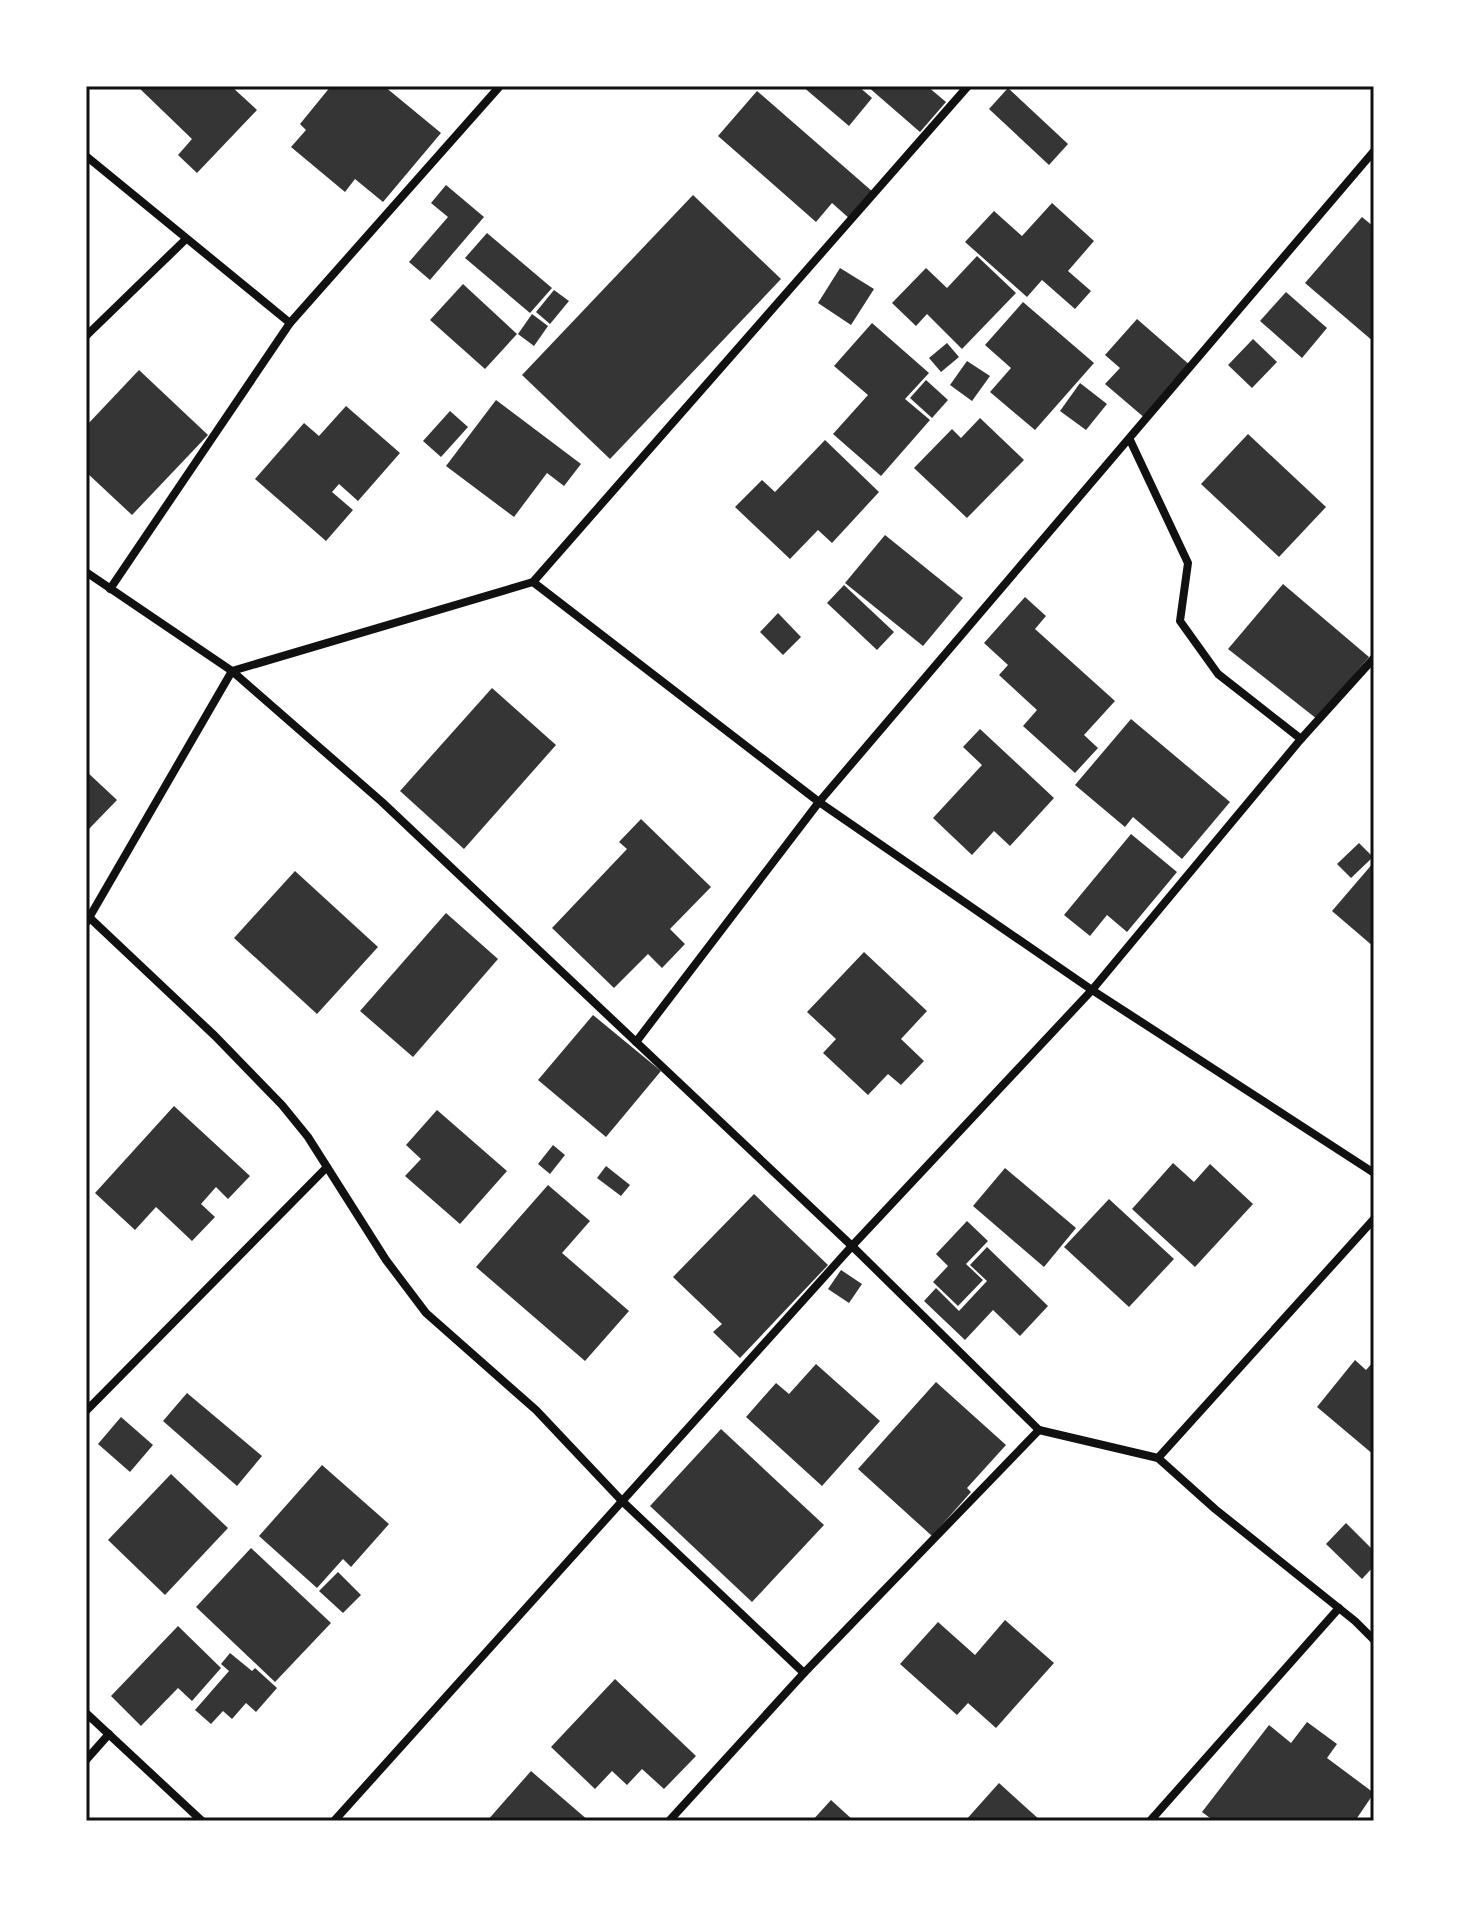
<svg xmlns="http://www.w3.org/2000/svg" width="1460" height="1907" viewBox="0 0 1460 1907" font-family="Ubuntu,sans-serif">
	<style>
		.building { fill: #353535 }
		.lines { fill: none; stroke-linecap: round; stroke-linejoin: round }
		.minor { stroke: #111; stroke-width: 8 }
		.neatline { fill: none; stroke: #111; stroke-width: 3 }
	</style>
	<rect width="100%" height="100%" fill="#fff"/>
	<g class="building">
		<path d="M137 86H231L257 110 197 173 178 155 192 139Z"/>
		<path d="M331 86H384L441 133 383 202 355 179 345 192 291 147 306 130 300 124Z"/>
		<path d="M802 86H858L872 98 849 126Z"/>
		<path d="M867 86H927L946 102 920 132Z"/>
		<path d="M1008 88 1068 144 1049 165 989 109Z"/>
		<path d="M757 91 873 192 850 219 832 203 816 222 718 136Z"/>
		<path d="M446 185 484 217 430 280 409 262 448 217 431 203Z"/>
		<path d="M693 195 781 279 610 459 522 375Z"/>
		<path d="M1052 203 1094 241 1068 271 1091 291 1075 309 1042 280 1027 297 965 242 994 211 1022 236Z"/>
		<path d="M1362 217 1374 227V342L1305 283Z"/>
		<path d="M487 233 552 288 530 313 465 258Z"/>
		<path d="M977 256 1016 293 962 349 927 314 916 326 892 303 926 268 947 288Z"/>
		<path d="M840 268 874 289 851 325 818 303Z"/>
		<path d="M463 284 517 334 485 369 430 320Z"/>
		<path d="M554 290 569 301 550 324 536 312Z"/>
		<path d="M1286 292 1327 328 1302 358 1260 321Z"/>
		<path d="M1023 302 1094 363 1035 430 990 392 1011 368 985 345Z"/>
		<path d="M532 314 548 326 534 346 518 334Z"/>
		<path d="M1137 319 1191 366 1146 419 1105 384 1120 368 1105 355Z"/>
		<path d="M872 323 929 373 905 399 930 420 881 476 833 434 868 395 834 366Z"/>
		<path d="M1253 339 1277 362 1252 388 1228 365Z"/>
		<path d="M947 343 959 357 941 372 929 358Z"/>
		<path d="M967 361 990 376 972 401 950 385Z"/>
		<path d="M139 370 208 435 132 515 86 472V426Z"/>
		<path d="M926 380 948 400 932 418 910 398Z"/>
		<path d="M1080 383 1107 404 1086 430 1060 411Z"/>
		<path d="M496 400 581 464 564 486 547 473 514 517 446 466Z"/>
		<path d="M346 406 400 453 358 501 339 484 332 492 353 510 326 541 255 479 304 423 319 436Z"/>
		<path d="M450 411 468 427 441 457 423 441Z"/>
		<path d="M980 418 1024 460 967 518 914 468 952 429 961 438Z"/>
		<path d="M1248 434 1326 507 1279 557 1201 484Z"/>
		<path d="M825 440 879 492 832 543 818 530 790 559 735 507 762 480 775 492Z"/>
		<path d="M885 535 963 598 923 646 845 583Z"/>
		<path d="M1283 584 1369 657 1317 719 1228 649Z"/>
		<path d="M844 585 894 632 877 650 827 603Z"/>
		<path d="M1025 597 1046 616 1035 629 1115 701 1084 735 1098 748 1075 773 1023 726 1037 710 999 675 1008 665 984 643Z"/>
		<path d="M778 613 801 637 783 655 760 632Z"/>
		<path d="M492 688 556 745 464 849 400 791Z"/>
		<path d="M1131 719 1230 802 1182 859 1133 817 1125 827 1075 785Z"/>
		<path d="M980 729 1054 798 1010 846 994 831 972 855 933 818 982 765 963 747Z"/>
		<path d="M86 771 117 800 86 832Z"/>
		<path d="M641 819 711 887 670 929 685 944 662 968 648 954 614 988 552 928 627 849 619 842Z"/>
		<path d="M1131 834 1177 872 1127 932 1107 915 1090 936 1064 915Z"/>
		<path d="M1359 843 1373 857 1351 878 1337 864Z"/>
		<path d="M1374 862V947L1332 911Z"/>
		<path d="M295 871 378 947 317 1014 234 938Z"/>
		<path d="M446 913 498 959 413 1057 360 1011Z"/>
		<path d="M864 952 927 1011 901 1039 924 1061 901 1085 888 1074 868 1095 823 1053 836 1039 807 1012Z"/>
		<path d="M593 1015 661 1071 606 1137 538 1080Z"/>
		<path d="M174 1106 250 1176 228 1199 216 1187 201 1204 215 1217 192 1241 156 1207 135 1230 95 1193Z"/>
		<path d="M437 1110 507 1171 460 1224 405 1176 421 1159 406 1145Z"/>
		<path d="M553 1145 565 1155 550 1174 538 1164Z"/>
		<path d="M1173 1163 1194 1182 1210 1164 1253 1204 1195 1267 1132 1209Z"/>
		<path d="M606 1166 630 1185 621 1196 597 1178Z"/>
		<path d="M1005 1168 1076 1228 1044 1267 973 1206Z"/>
		<path d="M548 1185 590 1221 562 1253 629 1311 585 1361 476 1267Z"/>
		<path d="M754 1194 828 1265 740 1358 713 1332 722 1324 673 1277Z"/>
		<path d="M1109 1199 1174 1259 1129 1307 1064 1247Z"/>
		<path d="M967 1221 988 1241 966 1264 983 1280 958 1306 933 1282 948 1266 936 1254Z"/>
		<path d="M987 1247 1048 1306 1020 1336 993 1310 965 1340 924 1301 936 1288 959 1311 987 1281 970 1265Z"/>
		<path d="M841 1270 862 1284 849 1303 828 1289Z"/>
		<path d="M1355 1360 1366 1370 1374 1361V1455L1317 1407Z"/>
		<path d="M816 1364 880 1421 822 1486 746 1417 776 1383 789 1394Z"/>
		<path d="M936 1382 1006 1445 967 1488 971 1492 932 1536 858 1469Z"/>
		<path d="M187 1393 262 1456 237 1486 163 1421Z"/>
		<path d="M121 1417 153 1445 130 1472 98 1444Z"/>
		<path d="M721 1429 824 1525 752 1602 650 1506Z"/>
		<path d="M322 1465 389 1524 351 1567 343 1559 317 1588 259 1536Z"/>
		<path d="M171 1474 228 1528 165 1595 108 1540Z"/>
		<path d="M1346 1523 1374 1551V1566L1362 1579 1326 1544Z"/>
		<path d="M251 1548 331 1623 275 1682 196 1607Z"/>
		<path d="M338 1572 361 1595 343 1613 319 1591Z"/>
		<path d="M1005 1620 1054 1663 996 1728 968 1703 957 1715 900 1664 938 1622 975 1655Z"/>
		<path d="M178 1626 221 1668 192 1701 178 1688 141 1726 111 1696Z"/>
		<path d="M230 1653 252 1671 255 1668 277 1688 256 1712 246 1703 232 1719 223 1711 211 1724 195 1710 229 1671 221 1664Z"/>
		<path d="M615 1679 696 1756 664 1789 642 1769 627 1785 612 1771 595 1789 551 1747Z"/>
		<path d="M1307 1722 1337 1744 1327 1758 1374 1793 1355 1821H1330L1326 1818 1324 1821H1214L1202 1812 1269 1725 1291 1743Z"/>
		<path d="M531 1771 589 1821H487Z"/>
		<path d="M999 1783 1041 1821H965Z"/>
		<path d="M831 1800 854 1821H812Z"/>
	</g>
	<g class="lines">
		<g class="minor">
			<path d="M86 156 290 323"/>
			<path d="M86 336 186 239"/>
			<path d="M1130 440 1188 563 1180 621 1218 674 1301 739"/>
			<path d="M86 572 232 671 382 802 852 1246 1039 1430 1158 1458 1215 1509 1355 1621 1374 1640"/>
			<path d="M533 582 819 802 1092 990 1374 1173"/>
			<path d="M110 589 290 323 500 86"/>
			<path d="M91 919 215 1036 282 1105 308 1137 386 1260 426 1313 536 1410 622 1501 804 1673"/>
			<path d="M86 923 232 671 533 582 968 86"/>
			<path d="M636 1042 819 802 1374 151"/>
			<path d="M86 1411 327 1167"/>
			<path d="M1158 1458 1374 1219"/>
			<path d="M86 1713 202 1821"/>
			<path d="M86 1760 109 1734"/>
			<path d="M334 1821 852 1246 1092 990 1301 739 1374 658"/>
			<path d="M669 1821 804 1673 1039 1430"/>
			<path d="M1150 1821 1339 1608"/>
		</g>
	</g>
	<rect width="1460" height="1907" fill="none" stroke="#ffffff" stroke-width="176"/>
	<rect x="88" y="88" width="1284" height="1731" class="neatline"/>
</svg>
